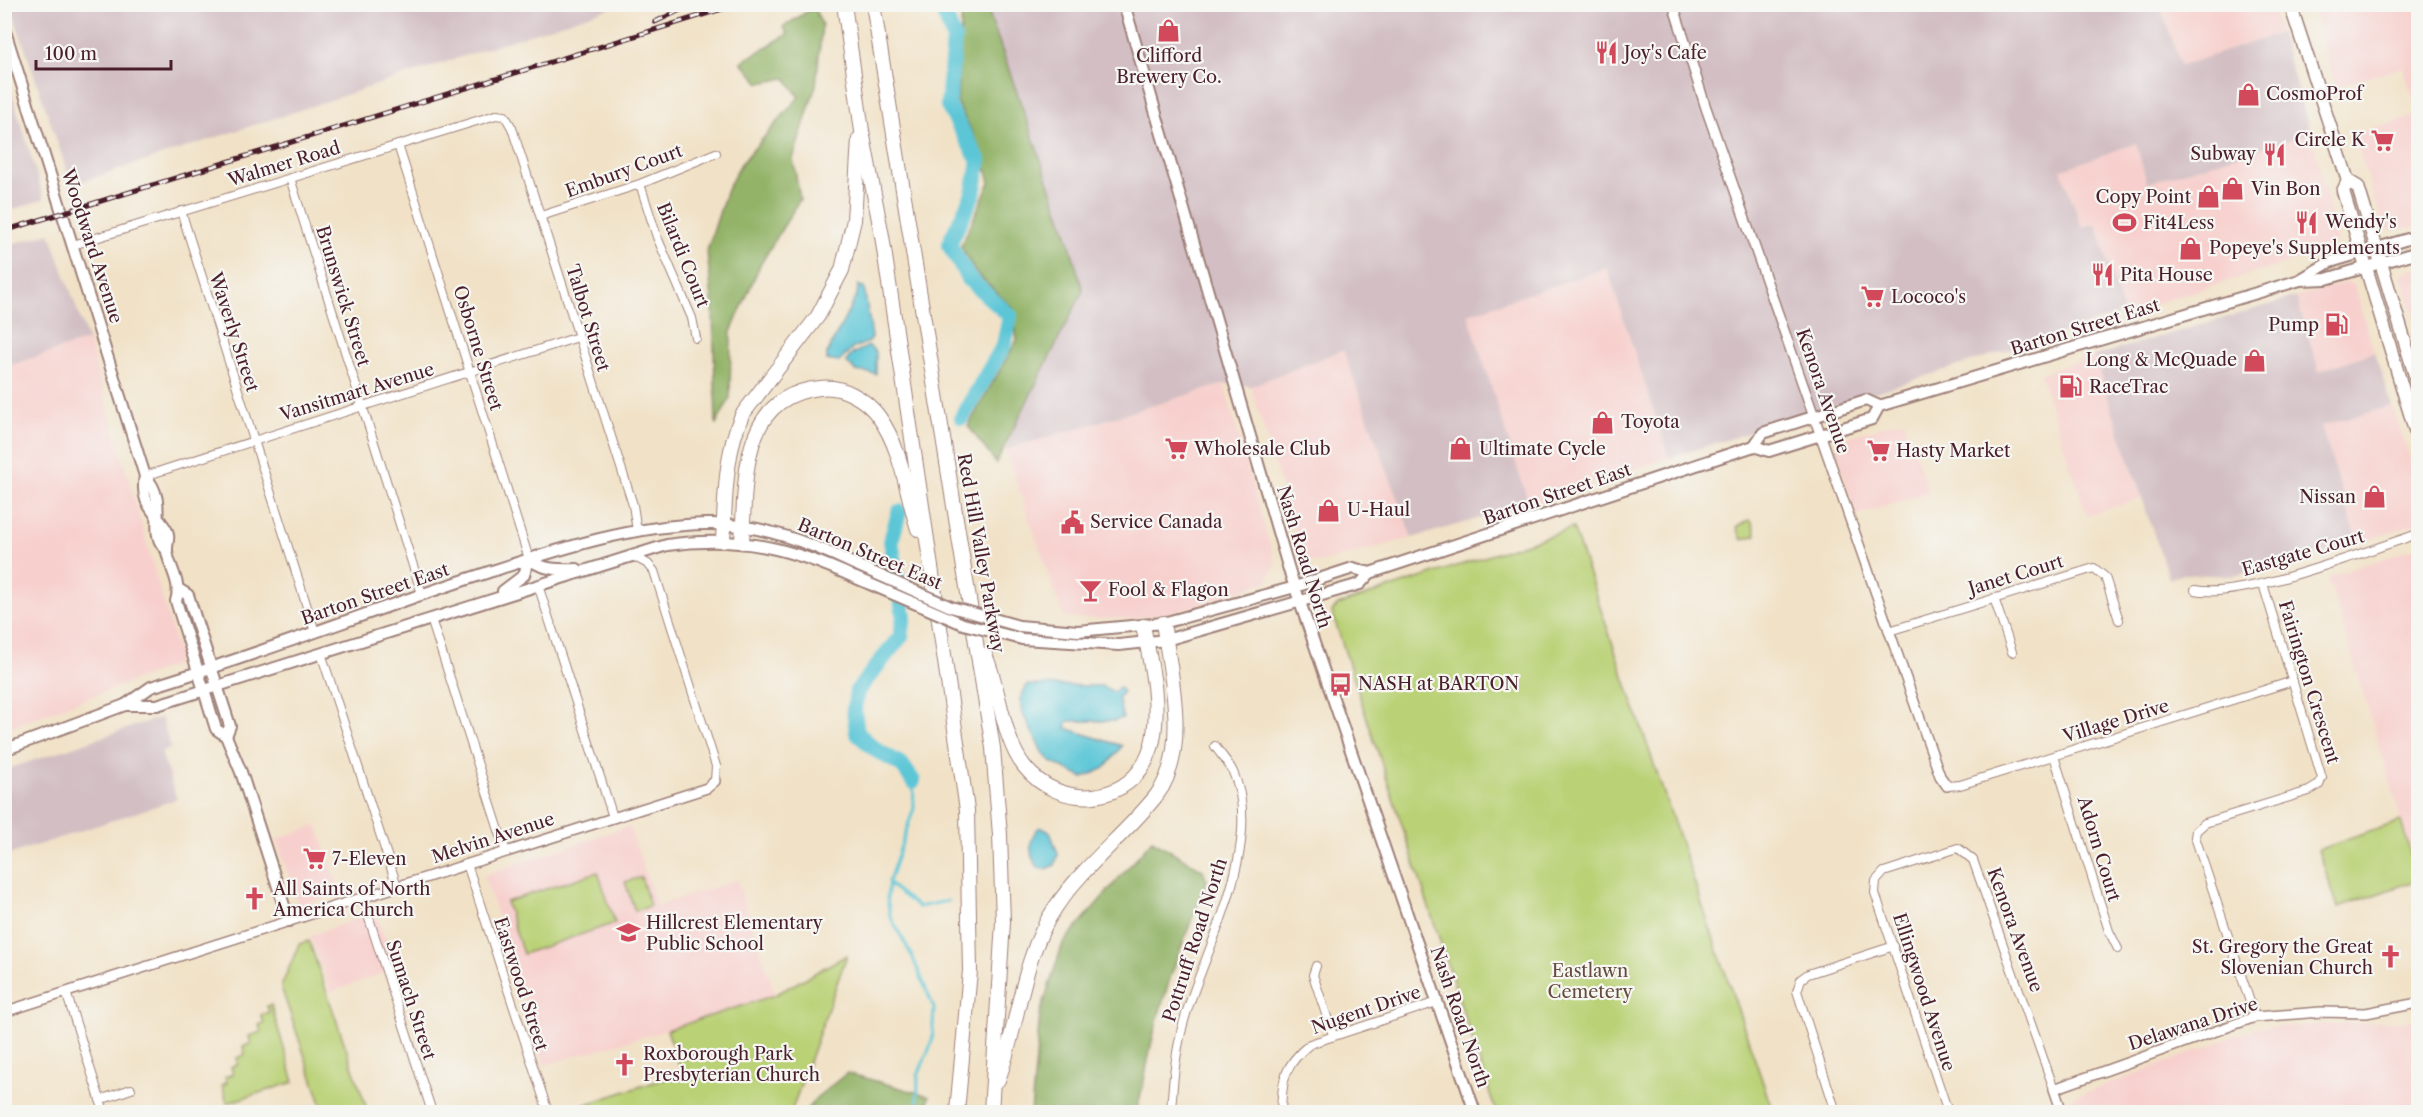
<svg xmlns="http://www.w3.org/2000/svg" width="2423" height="1117" viewBox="0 0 2423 1117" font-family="'Libre Caslon Text',serif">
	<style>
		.built { fill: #f7d0cd }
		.industrial { fill: #d2bec3 }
		.green { fill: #bad176; stroke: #827850; stroke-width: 1.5 }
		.forest { fill: #93b367; stroke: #6e6949; stroke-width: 1.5 }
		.water { fill: #5cc6d7; stroke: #537281; stroke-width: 1.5 }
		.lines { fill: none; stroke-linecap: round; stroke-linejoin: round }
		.stream { stroke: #5cc6d7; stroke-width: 3 }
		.river { stroke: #5cc6d7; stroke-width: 16 }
		.minor-casing { stroke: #9e8079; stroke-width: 10 }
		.tertiary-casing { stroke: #9e8079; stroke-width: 12 }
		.secondary-casing { stroke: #9e8079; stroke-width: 14 }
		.primary-casing { stroke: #9e8079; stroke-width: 15 }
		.motorway-casing { stroke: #9e8079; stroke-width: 16 }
		.minor { stroke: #fff; stroke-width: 8 }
		.tertiary { stroke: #fff; stroke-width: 9 }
		.secondary { stroke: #fff; stroke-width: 10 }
		.primary { stroke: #fff; stroke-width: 12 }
		.motorway { stroke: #fff; stroke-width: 14 }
		.rail-casing { stroke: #4a1f2b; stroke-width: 5 }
		.rail { stroke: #f6f6f2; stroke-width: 3; stroke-dasharray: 9; stroke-linecap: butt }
		.secondary-bridge-casing { stroke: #9e8079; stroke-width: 14; stroke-linecap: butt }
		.secondary-bridge { stroke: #fff; stroke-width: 10 }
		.labels { text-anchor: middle; stroke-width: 4.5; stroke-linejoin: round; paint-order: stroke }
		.poi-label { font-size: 18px; fill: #4a1f2b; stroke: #f6f6f2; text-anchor: start }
		.street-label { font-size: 18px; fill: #4a1f2b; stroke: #f6f6f2 }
		.park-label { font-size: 18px; fill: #664c3e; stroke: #f6f6f2 }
	</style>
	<rect width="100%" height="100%" fill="#f6f6f2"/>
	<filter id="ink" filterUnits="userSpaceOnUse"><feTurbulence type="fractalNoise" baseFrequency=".0167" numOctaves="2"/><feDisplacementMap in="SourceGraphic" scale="12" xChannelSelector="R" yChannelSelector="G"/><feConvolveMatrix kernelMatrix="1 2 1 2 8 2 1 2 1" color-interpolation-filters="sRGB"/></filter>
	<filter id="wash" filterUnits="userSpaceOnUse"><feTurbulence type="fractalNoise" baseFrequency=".008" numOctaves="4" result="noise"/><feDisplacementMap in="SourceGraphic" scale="24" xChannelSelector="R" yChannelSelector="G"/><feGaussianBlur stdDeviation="1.35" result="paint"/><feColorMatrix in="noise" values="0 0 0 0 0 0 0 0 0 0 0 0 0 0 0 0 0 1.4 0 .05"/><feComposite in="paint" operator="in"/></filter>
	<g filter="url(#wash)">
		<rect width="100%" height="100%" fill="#f1e2c7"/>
		<g class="built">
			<path d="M2160 5H2271L2280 33 2181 66Z"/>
			<path d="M2311 5H2418V226L2390 230 2382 223 2354 135 2418 115 2403 67 2336 87Z"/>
			<path d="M2311 133 2338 241 2301 259 2124 313 2096 224 2082 228 2061 170 2136 143 2147 183Z"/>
			<path d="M1607 268 1669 458 1529 504 1467 314Z"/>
			<path d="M2418 268V330L2401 274Z"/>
			<path d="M2347 282 2354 284 2374 352 2319 371 2296 297Z"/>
			<path d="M88 340 180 658 173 666 5 729V367Z"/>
			<path d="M1343 350 1412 538 1318 563 1303 558 1251 386Z"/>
			<path d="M2094 356 2141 498 2087 516 2040 374Z"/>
			<path d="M1224 384 1275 564 1267 581 1187 609 1134 619 1064 618 1005 450Z"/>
			<path d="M2392 406 2418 483V523L2358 543 2321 426Z"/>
			<path d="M1903 420 1929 492 1856 516 1836 450 1842 439Z"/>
			<path d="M2418 547V873L2328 577Z"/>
			<path d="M317 825 341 894 298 905 276 839Z"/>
			<path d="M629 826 657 906 737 880 775 995 667 1030 544 1065 484 875Z"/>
			<path d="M375 912 396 968 331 992 310 936Z"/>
			<path d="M2418 1020V1112H2073L2069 1099 2256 1028Z"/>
		</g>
		<g class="industrial">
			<path d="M10 5V4L619 5 72 185Z"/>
			<path d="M986 5H2160L2181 66 2280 33 2311 133 2147 183 2136 143 2061 170 2082 227 2096 224 2124 313 1669 458 1607 268 1468 314 1529 504 1412 538 1343 350 1251 386 1224 384 1005 450 1025 402 1066 231Z"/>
			<path d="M5 71 44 199 5 212H4Z"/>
			<path d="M50 233 88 340 5 367V246Z"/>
			<path d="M2296 297 2319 371 2374 352 2392 406 2321 426 2358 543 2234 576 2183 574 2169 579 2094 356Z"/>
			<path d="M161 717 171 748 161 752 177 799 5 856V770Z"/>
		</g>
		<g class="green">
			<path d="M1749 520 1752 522 1756 535 1742 540 1737 527Z"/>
			<path d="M1573 528 1773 1112H1496L1332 612 1338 605Z"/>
			<path d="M2401 821 2418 880 2338 907 2318 850Z"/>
			<path d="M598 872 615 923 523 954 506 902Z"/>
			<path d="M641 877 650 906 635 911 625 882Z"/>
			<path d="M309 941 368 1112H324L281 987 299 944Z"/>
			<path d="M847 955 791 1112H562L682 1073 667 1030 775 995Z"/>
			<path d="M271 1005 294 1082 227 1103 222 1085 227 1083 225 1077 233 1074 231 1067 238 1064 237 1058 245 1055 243 1046 251 1044 249 1036 261 1032 259 1025 264 1023 261 1015 269 1012 267 1006Z"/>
		</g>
		<g class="forest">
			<path d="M962 5H986L1066 231 1083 291 996 463 968 426 1017 340 1013 308 975 272 961 246 990 182 981 150 957 103Z"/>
			<path d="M814 7 822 25 816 85 793 159 800 199 760 265 731 332 730 398 716 425 713 309 707 251 726 192 740 165 799 97 786 78 760 83 741 62 788 34 783 27Z"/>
			<path d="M1152 840 1203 870 1207 881C1187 932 1166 983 1153 1037 1147 1062 1144 1087 1136 1112H1031L1040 1014 1063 943Z"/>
			<path d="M847 1073 929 1096 927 1112H805L816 1098Z"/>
		</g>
		<g class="water">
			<path d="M858 285 864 288 872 337 869 342 853 348 839 362 827 360V353L857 295Z"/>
			<path d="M869 346 876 352V374L856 371 846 362 852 354Z"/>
			<path d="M1027 685 1102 686 1114 692 1119 687 1123 692 1118 697 1123 718 1115 721H1068L1066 728 1122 746 1105 768 1083 778 1051 762 1042 752 1023 714 1020 699Z"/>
			<path d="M1040 827 1050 832 1058 854 1055 865 1047 869 1039 868C1028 858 1028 836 1040 827Z"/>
		</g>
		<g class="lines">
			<g class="stream">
				<path d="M913 781 914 808 889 881 887 898 890 916 912 956 934 1008 932 1042 918 1075 917 1112"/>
				<path d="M890 885 918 907 948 901"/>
			</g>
			<g class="river">
				<path d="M941 4 954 39 948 106 979 161 973 194 949 244 968 278 1010 316 1004 345 962 417"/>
				<path d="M899 512 891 541 904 616 901 636 857 691 854 710 857 733 876 750 902 765 913 781"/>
			</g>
		</g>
	</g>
	<g filter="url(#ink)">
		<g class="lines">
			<defs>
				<g id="minor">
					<path d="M398 145 529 559"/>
					<path d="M290 178 422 594"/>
					<path d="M640 184 657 237 692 318 696 338"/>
					<path d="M181 211 315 632"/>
					<path d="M541 216 640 184 716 153"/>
					<path d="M73 245 496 115 505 116 512 128 633 505 637 531"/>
					<path d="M145 476 578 337"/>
					<path d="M631 555 648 564 654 571 716 766 715 781"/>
					<path d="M538 585 613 817"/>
					<path d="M2195 590C2243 600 2367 550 2418 534"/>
					<path d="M1994 598 2012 652"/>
					<path d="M431 619 506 852"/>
					<path d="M1889 631 2094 568 2105 577 2119 620"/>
					<path d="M321 653 397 886"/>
					<path d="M2054 756 2109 931 2118 949"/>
					<path d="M1947 786 1960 785 2293 681"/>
					<path d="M467 864 548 1112"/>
					<path d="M362 897 432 1112"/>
					<path d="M1316 966 1313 975 1333 1035"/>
					<path d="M66 992 104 1112"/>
					<path d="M2255 1017 2195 837 2196 831 2205 823 2309 791 2319 785 2322 778 2263 584"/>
					<path d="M100 1100 131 1089"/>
					<path d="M1171 1112C1173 1079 1176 1046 1186 1014 1207 946 1265 842 1233 772 1229 763 1221 755 1215 746"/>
					<path d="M1281 1112C1282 1080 1284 1065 1310 1044L1437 1002"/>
					<path d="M1836 1112 1797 991 1801 979 1808 974 1894 946"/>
					<path d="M1948 1112 1875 893 1876 881 1884 872 1958 848 1973 860 2054 1089"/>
				</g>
				<g id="tertiary">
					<path d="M1673 4 1706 108 1940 776 1947 786"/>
					<path d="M4 1012 707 788 715 781"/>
					<path d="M2062 1112 2054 1089 2255 1017 2321 1012 2366 1013 2418 1003"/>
				</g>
				<g id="secondary">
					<path d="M1124 4 1290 573 1475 1112"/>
					<path d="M4 28 145 476C171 504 145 533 167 550"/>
					<path d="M2301 279 2330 262 2418 236"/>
					<path d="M1754 446 1769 451 1872 419 1879 406"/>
					<path d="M145 476C140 504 153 509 166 529 171 537 166 544 167 552 170 569 182 583 176 601L216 729 226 736 241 772 289 921"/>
					<path d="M529 559C544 570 558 570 577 569"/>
					<path d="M180 590 188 595 230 726 226 736"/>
					<path d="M503 591 524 575 529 559"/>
					<path d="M1019 626 1078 631 1163 623 1295 587 1353 568 1370 573"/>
					<path d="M1022 639 1119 645 1166 640 1360 584 1370 573 1754 446 1763 433 1866 400 1879 406 2300 280 2326 279 2418 252"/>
					<path d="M125 705H157L667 545C738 535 792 548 856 578"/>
					<path d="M4 750 125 705 151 687C264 653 374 609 486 573 557 550 631 525 707 524 758 523 808 542 854 564"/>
				</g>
				<g id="primary">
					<path d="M2290 4 2348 181 2358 187 2418 385"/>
					<path d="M2348 181 2343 191 2418 440"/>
				</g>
				<g id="motorway">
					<path d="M844 4 862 131 882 236 967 810 970 971 957 1112"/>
					<path d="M873 4 993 748 1000 835 1003 922 991 1112"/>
					<path d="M723 541C725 500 725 453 742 415L818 316 842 270 854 220 859 139"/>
					<path d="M742 542C746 481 739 396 820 388 842 385 866 399 879 417 902 449 906 492 918 529"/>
					<path d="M985 655C1000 688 1002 738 1024 766 1059 811 1133 807 1151 748 1162 710 1151 663 1143 626"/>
					<path d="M998 1080C1019 1024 1021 959 1055 908 1083 866 1125 835 1156 796 1190 753 1171 674 1163 623"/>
				</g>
			</defs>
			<use href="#minor" class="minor-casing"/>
			<use href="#tertiary" class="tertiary-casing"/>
			<use href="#secondary" class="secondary-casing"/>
			<use href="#primary" class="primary-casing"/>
			<use href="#motorway" class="motorway-casing"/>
			<use href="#minor" class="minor"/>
			<use href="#tertiary" class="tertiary"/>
			<use href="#secondary" class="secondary"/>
			<use href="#primary" class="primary"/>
			<use href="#motorway" class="motorway"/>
			<defs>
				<g id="rail">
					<path d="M655 22 693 4"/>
					<path d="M4 231 738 4"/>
				</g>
			</defs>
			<use href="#rail" class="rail-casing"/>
			<use href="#rail" class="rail"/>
			<defs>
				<g id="secondary-bridge">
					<path d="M854 564 951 607 1019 626"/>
					<path d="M856 578 963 624 1022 639"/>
				</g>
			</defs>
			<use href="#secondary-bridge" class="secondary-bridge-casing"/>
			<use href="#secondary-bridge" class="secondary-bridge"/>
		</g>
	</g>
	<defs>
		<symbol id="shop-bare" viewBox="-9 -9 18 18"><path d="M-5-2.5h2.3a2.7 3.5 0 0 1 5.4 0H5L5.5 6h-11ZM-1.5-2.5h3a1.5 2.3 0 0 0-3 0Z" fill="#d1495b" stroke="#f6f6f2" stroke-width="2.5" paint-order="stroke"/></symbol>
		<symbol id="restaurant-bare" viewBox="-9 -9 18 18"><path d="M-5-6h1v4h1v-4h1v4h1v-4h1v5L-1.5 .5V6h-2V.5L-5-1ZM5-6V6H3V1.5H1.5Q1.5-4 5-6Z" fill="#d1495b" stroke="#f6f6f2" stroke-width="2.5" paint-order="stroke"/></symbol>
		<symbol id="supermarket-bare" viewBox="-9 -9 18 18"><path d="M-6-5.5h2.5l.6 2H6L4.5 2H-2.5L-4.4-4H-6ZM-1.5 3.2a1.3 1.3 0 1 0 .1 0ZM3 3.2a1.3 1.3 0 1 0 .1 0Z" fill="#d1495b" stroke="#f6f6f2" stroke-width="2.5" paint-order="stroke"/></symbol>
		<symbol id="stadium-bare" viewBox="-9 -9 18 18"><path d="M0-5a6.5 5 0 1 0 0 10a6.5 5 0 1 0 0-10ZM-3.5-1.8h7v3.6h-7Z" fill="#d1495b" stroke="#f6f6f2" stroke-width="2.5" paint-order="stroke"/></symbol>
		<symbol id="fuel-bare" viewBox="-9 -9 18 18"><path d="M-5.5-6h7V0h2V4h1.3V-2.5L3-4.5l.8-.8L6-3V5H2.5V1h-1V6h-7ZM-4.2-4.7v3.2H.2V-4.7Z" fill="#d1495b" stroke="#f6f6f2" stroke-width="2.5" paint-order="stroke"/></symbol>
		<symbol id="civic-bare" viewBox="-9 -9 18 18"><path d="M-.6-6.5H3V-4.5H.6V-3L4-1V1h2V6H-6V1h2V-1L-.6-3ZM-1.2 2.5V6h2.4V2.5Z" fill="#d1495b" stroke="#f6f6f2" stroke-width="2.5" paint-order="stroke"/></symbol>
		<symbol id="bar-bare" viewBox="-9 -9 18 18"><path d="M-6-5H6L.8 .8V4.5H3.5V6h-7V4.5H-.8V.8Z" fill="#d1495b" stroke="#f6f6f2" stroke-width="2.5" paint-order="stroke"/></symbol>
		<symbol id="bus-bare" viewBox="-9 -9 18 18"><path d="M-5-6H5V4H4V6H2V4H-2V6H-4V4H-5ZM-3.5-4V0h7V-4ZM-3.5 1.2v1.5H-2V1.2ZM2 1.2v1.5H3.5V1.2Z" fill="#d1495b" stroke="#f6f6f2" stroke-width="2.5" paint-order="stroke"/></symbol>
		<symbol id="church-bare" viewBox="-9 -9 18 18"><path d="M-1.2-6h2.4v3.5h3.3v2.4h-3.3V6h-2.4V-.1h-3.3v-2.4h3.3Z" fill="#d1495b" stroke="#f6f6f2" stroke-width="2.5" paint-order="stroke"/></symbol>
		<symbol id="school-bare" viewBox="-9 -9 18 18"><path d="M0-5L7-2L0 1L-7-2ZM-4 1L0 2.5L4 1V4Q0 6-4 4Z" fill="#d1495b" stroke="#f6f6f2" stroke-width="2.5" paint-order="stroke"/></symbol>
	</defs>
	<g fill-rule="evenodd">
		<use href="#shop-bare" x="1152" y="14" width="33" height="33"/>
		<use href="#restaurant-bare" x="1590" y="36" width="33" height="33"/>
		<use href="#shop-bare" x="2232" y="78" width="33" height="33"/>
		<use href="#supermarket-bare" x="2366" y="124" width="33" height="33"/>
		<use href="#restaurant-bare" x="2258" y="138" width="33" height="33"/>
		<use href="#shop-bare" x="2216" y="172" width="33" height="33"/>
		<use href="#shop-bare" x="2192" y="180" width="33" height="33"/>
		<use href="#restaurant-bare" x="2290" y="206" width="33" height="33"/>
		<use href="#stadium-bare" x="2108" y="206" width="33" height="33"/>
		<use href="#shop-bare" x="2174" y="232" width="33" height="33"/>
		<use href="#restaurant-bare" x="2086" y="258" width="33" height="33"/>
		<use href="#supermarket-bare" x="1856" y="280" width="33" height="33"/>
		<use href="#fuel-bare" x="2320" y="308" width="33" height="33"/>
		<use href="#shop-bare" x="2238" y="344" width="33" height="33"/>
		<use href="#fuel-bare" x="2054" y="370" width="33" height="33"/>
		<use href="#shop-bare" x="1586" y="406" width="33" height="33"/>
		<use href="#supermarket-bare" x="1160" y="432" width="33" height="33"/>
		<use href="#shop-bare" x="1444" y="432" width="33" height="33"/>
		<use href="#supermarket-bare" x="1862" y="434" width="33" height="33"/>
		<use href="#shop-bare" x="2358" y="480" width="33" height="33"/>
		<use href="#shop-bare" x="1312" y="494" width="33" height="33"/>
		<use href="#civic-bare" x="1056" y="506" width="33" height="33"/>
		<use href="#bar-bare" x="1074" y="574" width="33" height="33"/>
		<use href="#bus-bare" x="1324" y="668" width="33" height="33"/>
		<use href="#supermarket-bare" x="298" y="842" width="33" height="33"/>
		<use href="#church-bare" x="238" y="882" width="33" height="33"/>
		<use href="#school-bare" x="612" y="916" width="33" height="33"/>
		<use href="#church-bare" x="2374" y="940" width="33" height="33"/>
		<use href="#church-bare" x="608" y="1048" width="33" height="33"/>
	</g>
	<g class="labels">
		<g class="poi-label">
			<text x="1624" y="59">Joy's Cafe</text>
			<text x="1169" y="62" text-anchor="middle">Clifford<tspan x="1169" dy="21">Brewery Co.</tspan></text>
			<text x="2266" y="100">CosmoProf</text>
			<text x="2365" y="146" text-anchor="end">Circle K</text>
			<text x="2256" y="160" text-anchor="end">Subway</text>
			<text x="2251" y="195">Vin Bon</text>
			<text x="2191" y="203" text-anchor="end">Copy Point</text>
			<text x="2325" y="228">Wendy's</text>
			<text x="2143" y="229">Fit4Less</text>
			<text x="2209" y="254">Popeye's Supplements</text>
			<text x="2120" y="281">Pita House</text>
			<text x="1891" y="303">Lococo's</text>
			<text x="2319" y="331" text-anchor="end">Pump</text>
			<text x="2237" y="366" text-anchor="end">Long &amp; McQuade</text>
			<text x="2089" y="393">RaceTrac</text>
			<text x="1621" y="428">Toyota</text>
			<text x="1194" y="455">Wholesale Club</text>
			<text x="1479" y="455">Ultimate Cycle</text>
			<text x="1896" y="457">Hasty Market</text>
			<text x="2356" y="503" text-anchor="end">Nissan</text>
			<text x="1347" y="516">U-Haul</text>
			<text x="1090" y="528">Service Canada</text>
			<text x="1108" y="596">Fool &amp; Flagon</text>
			<text x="1358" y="690">NASH at BARTON</text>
			<text x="332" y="865">7-Eleven</text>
			<text x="273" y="895">All Saints of North<tspan x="273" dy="21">America Church</tspan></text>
			<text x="646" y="929">Hillcrest Elementary<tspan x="646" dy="21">Public School</tspan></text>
			<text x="2373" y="953" text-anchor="end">St. Gregory the Great<tspan x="2373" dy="21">Slovenian Church</tspan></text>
			<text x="643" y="1060">Roxborough Park<tspan x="643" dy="21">Presbyterian Church</tspan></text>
		</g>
		<g class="street-label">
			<text transform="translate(284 164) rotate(-17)" y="6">Walmer Road</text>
			<text transform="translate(624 171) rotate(-20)" y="6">Embury Court</text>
			<text transform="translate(92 246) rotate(72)" y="6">Woodward Avenue</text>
			<text transform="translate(683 255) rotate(68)" y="6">Bilardi Court</text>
			<text transform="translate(343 296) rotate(73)" y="6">Brunswick Street</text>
			<text transform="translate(588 318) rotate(73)" y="6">Talbot Street</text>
			<text transform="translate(2085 327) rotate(-17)" y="6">Barton Street East</text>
			<text transform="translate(234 332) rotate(72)" y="6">Waverly Street</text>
			<text transform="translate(478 348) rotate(73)" y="6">Osborne Street</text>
			<text transform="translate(1823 391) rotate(71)" y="6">Kenora Avenue</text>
			<text transform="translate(357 392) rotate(-17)" y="6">Vansitmart Avenue</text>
			<text transform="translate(1557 494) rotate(-19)" y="6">Barton Street East</text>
			<text transform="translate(981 553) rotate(80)" y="6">Red Hill Valley Parkway</text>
			<text transform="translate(2303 553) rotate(-16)" y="6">Eastgate Court</text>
			<text transform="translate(870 554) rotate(23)" y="6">Barton Street East</text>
			<text transform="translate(1304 557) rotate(73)" y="6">Nash Road North</text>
			<text transform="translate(2016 575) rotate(-17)" y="6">Janet Court</text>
			<text transform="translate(375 594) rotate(-19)" y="6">Barton Street East</text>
			<text transform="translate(2309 682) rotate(73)" y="6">Fairington Crescent</text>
			<text transform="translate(2116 721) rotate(-17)" y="6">Village Drive</text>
			<text transform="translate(493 838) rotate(-18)" y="6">Melvin Avenue</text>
			<text transform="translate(2099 849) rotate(73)" y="6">Adorn Court</text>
			<text transform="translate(2015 930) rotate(70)" y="6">Kenora Avenue</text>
			<text transform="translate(1195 940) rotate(-72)" y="6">Pottruff Road North</text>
			<text transform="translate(521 984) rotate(72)" y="6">Eastwood Street</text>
			<text transform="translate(1924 992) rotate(72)" y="6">Ellingwood Avenue</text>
			<text transform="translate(411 1000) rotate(72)" y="6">Sumach Street</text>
			<text transform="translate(1366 1010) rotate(-19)" y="6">Nugent Drive</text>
			<text transform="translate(1460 1017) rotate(71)" y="6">Nash Road North</text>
			<text transform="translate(2193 1024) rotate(-18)" y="6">Delawana Drive</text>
		</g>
		<g class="park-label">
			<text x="1590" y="977">Eastlawn<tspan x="1590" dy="21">Cemetery</tspan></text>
		</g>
	</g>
	<rect width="2423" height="1117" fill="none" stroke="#f6f6f2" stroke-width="24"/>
	<path d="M36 60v9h135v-9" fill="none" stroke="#4a1f2b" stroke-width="3"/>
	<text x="45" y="60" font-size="18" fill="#4a1f2b" stroke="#f6f6f2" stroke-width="4.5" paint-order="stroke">100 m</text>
</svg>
